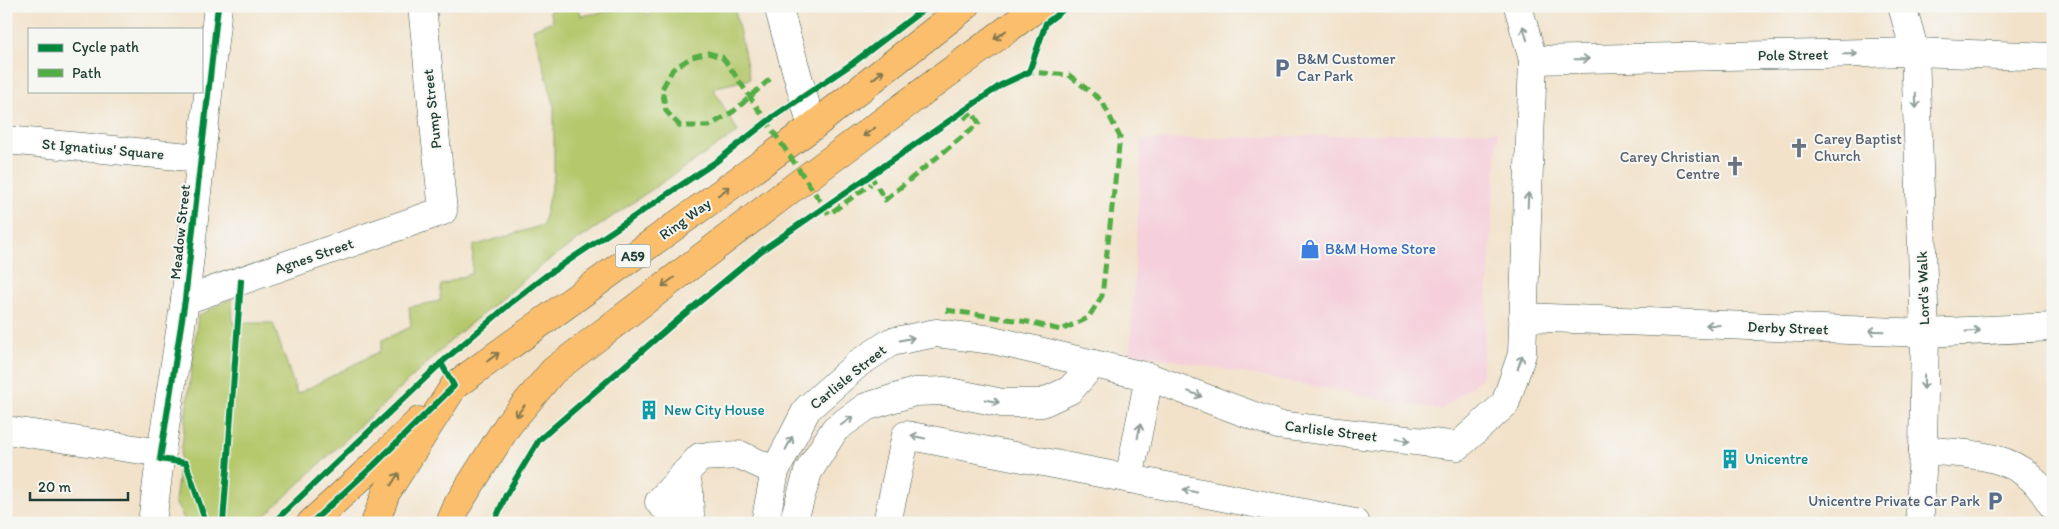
<svg xmlns="http://www.w3.org/2000/svg" width="2059" height="529" viewBox="0 0 2059 529" font-family="Itim,sans-serif">
	<style>
		.built { fill: #f5cfdb }
		.green { fill: #b5c86c; stroke: #6a8250 }
		.lines { fill: none; stroke-linecap: round; stroke-linejoin: round }
		.minor-casing { stroke: #3f564a; stroke-width: 29 }
		.highway-casing { stroke: #3f564a; stroke-width: 29 }
		.minor { stroke: #fff; stroke-width: 28 }
		.highway { stroke: #fabe6d; stroke-width: 28 }
		.quiet { stroke: #52ad45; stroke-width: 5; stroke-dasharray: 10 5; stroke-linecap: butt }
		.cycleway-casing { stroke: #f6f6f2; stroke-width: 9 }
		.cycleway { stroke: #00873e; stroke-width: 6 }
		.oneway { stroke: #8f9e9a }
		.oneway2 { stroke: #82774e }
		.labels { text-anchor: middle; stroke-width: 4; stroke-linejoin: round; paint-order: stroke }
		.shield { fill: #f6f6f2; stroke: #60746d; stroke-width: 1 }
		.shield-label { font-size: 14px; font-weight: bold; fill: #1f3d34 }
		.street-label { font-size: 15px; fill: #1f3d34; stroke: #f6f6f2 }
		.service-label { font-size: 15px; fill: #4e5e75; stroke: #f6f6f2; text-anchor: start }
		.worship-label { font-size: 15px; fill: #5b616d; stroke: #f6f6f2; text-anchor: start }
		.shop-label { font-size: 15px; fill: #366cbe; stroke: #f6f6f2; text-anchor: start }
		.culture-label { font-size: 15px; fill: #0d838f; stroke: #f6f6f2; text-anchor: start }
	</style>
	<rect width="100%" height="100%" fill="#f6f6f2"/>
	<filter id="ink" filterUnits="userSpaceOnUse"><feTurbulence type="fractalNoise" baseFrequency=".02" numOctaves="2"/><feDisplacementMap in="SourceGraphic" scale="10" xChannelSelector="R" yChannelSelector="G"/><feConvolveMatrix kernelMatrix="1 2 1 2 8 2 1 2 1" color-interpolation-filters="sRGB"/></filter>
	<filter id="wash" filterUnits="userSpaceOnUse"><feTurbulence type="fractalNoise" baseFrequency=".0096" numOctaves="4" result="noise"/><feDisplacementMap in="SourceGraphic" scale="20" xChannelSelector="R" yChannelSelector="G"/><feGaussianBlur stdDeviation="1.12" result="paint"/><feColorMatrix in="noise" values="0 0 0 0 0 0 0 0 0 0 0 0 0 0 0 0 0 1.4 0 .05"/><feComposite in="paint" operator="in"/></filter>
	<g filter="url(#wash)">
		<rect width="100%" height="100%" fill="#f2e2ca"/>
		<path class="built" d="M1498 131 1482 378 1441 410 1130 352 1142 140Z"/>
		<path class="green" d="M564 6H579L581 16 639 6 646 14 674 6H734L750 79 713 88 738 132 676 173 546 262 458 334 257 523H186L175 502 198 316 232 298 233 323H273L297 394 380 351 382 340 411 327 409 307 440 301 441 285 472 273 473 246 543 225 554 175V104L533 29 553 21 549 11Z"/>
	</g>
	<g filter="url(#ink)">
		<g class="lines">
			<defs>
				<g id="minor">
					<path d="M778 6 812 127"/>
					<path d="M1902 6 1915 52 1925 333 1923 450 1920 512 1921 523"/>
					<path d="M1533 60 1915 52 2053 57"/>
					<path d="M6 140 200 158"/>
					<path d="M185 300 443 211 422 6"/>
					<path d="M1523 317 1925 333 2053 327"/>
					<path d="M6 430 162 453"/>
					<path d="M1923 450C1960 454 2010 452 2037 484 2043 490 2048 499 2053 506"/>
					<path d="M685 473 689 490 690 515 678 519 659 502 700 457 740 455 775 471"/>
					<path d="M1129 479 1149 377"/>
					<path d="M152 523 160 459 185 300 218 6"/>
					<path d="M765 523 775 471 807 409 859 363 891 342 936 333 993 340 1149 377 1278 425 1458 446 1505 404 1522 354 1533 60 1518 6"/>
					<path d="M793 523 808 472 835 429 866 407 914 392 945 391 1002 403H1042L1070 390 1093 364"/>
					<path d="M887 523 906 435 1355 523"/>
				</g>
				<g id="highway">
					<path d="M311 523 373 466 419 421"/>
					<path d="M375 523 386 493 454 386 812 127 966 6"/>
					<path d="M450 523 458 504 508 425 553 371 786 193 1039 6"/>
				</g>
			</defs>
			<use href="#minor" class="minor-casing"/>
			<use href="#highway" class="highway-casing"/>
			<use href="#minor" class="minor"/>
			<use href="#highway" class="highway"/>
			<g class="quiet">
				<path d="M770 79 734 111 709 126H680L666 111 662 89 673 69 692 57 708 53 722 57 729 66 829 214 871 184"/>
				<path d="M870 174 885 200 979 123 972 112 963 119"/>
				<path d="M946 310 1028 322 1061 330 1088 318 1102 296 1120 137 1102 101 1069 75 1029 72"/>
			</g>
			<defs>
				<g id="cycleway">
					<path d="M206 523 186 463 160 459 185 300 218 6"/>
					<path d="M223 523 241 281"/>
					<path d="M273 523 441 363 512 302 547 275 717 161 773 117 853 63 928 6"/>
					<path d="M311 523 373 466 454 386 441 363"/>
					<path d="M494 523 506 495 539 440 680 318 761 251 1001 85 1029 72 1046 23 1068 6"/>
				</g>
			</defs>
			<use href="#cycleway" class="cycleway-casing"/>
			<use href="#cycleway" class="cycleway"/>
		</g>
		<defs><path id="oneway-shaft" d="M-6 0H5M1.5-3L5.5 0L1.5 3" fill="none" stroke-width="1.6" stroke-linecap="round" stroke-linejoin="round" transform="scale(1.25)"/></defs>
		<g class="oneway">
			<use href="#oneway-shaft" transform="translate(1525 33) rotate(-106)"/>
			<use href="#oneway-shaft" transform="translate(1850 54) rotate(-1)"/>
			<use href="#oneway-shaft" transform="translate(1582 59) rotate(-1)"/>
			<use href="#oneway-shaft" transform="translate(1916 101) rotate(88)"/>
			<use href="#oneway-shaft" transform="translate(1528 200) rotate(-88)"/>
			<use href="#oneway-shaft" transform="translate(1713 325) rotate(-178)"/>
			<use href="#oneway-shaft" transform="translate(1876 331) rotate(-178)"/>
			<use href="#oneway-shaft" transform="translate(1973 331) rotate(-3)"/>
			<use href="#oneway-shaft" transform="translate(907 339) rotate(-12)"/>
			<use href="#oneway-shaft" transform="translate(1520 362) rotate(-71)"/>
			<use href="#oneway-shaft" transform="translate(1924 382) rotate(91)"/>
			<use href="#oneway-shaft" transform="translate(1195 394) rotate(21)"/>
			<use href="#oneway-shaft" transform="translate(992 401) rotate(12)"/>
			<use href="#oneway-shaft" transform="translate(847 421) rotate(-35)"/>
			<use href="#oneway-shaft" transform="translate(1139 431) rotate(-79)"/>
			<use href="#oneway-shaft" transform="translate(918 437) rotate(-169)"/>
			<use href="#oneway-shaft" transform="translate(1403 440) rotate(7)"/>
			<use href="#oneway-shaft" transform="translate(789 443) rotate(-63)"/>
			<use href="#oneway-shaft" transform="translate(1190 491) rotate(-168)"/>
		</g>
		<g class="oneway2">
			<use href="#oneway-shaft" transform="translate(1000 35) rotate(144)"/>
			<use href="#oneway-shaft" transform="translate(878 75) rotate(-38)"/>
			<use href="#oneway-shaft" transform="translate(869 132) rotate(144)"/>
			<use href="#oneway-shaft" transform="translate(724 191) rotate(-36)"/>
			<use href="#oneway-shaft" transform="translate(668 282) rotate(143)"/>
			<use href="#oneway-shaft" transform="translate(493 357) rotate(-36)"/>
			<use href="#oneway-shaft" transform="translate(520 411) rotate(129)"/>
			<use href="#oneway-shaft" transform="translate(395 479) rotate(-58)"/>
		</g>
	</g>
	<defs>
		<symbol id="parking-bare" viewBox="-9 -9 18 18"><path d="M-3.5-5.5H1a3.5 3.5 0 0 1 0 7H-1V5.5H-3.5ZM-1-3.4V-.6H.8a1.4 1.4 0 0 0 0-2.8Z" fill="#5c6f8a" stroke="#f6f6f2" stroke-width="2.5" paint-order="stroke"/></symbol>
		<symbol id="church-bare" viewBox="-9 -9 18 18"><path d="M-1.2-6h2.4v3.5h3.3v2.4h-3.3V6h-2.4V-.1h-3.3v-2.4h3.3Z" fill="#6b7280" stroke="#f6f6f2" stroke-width="2.5" paint-order="stroke"/></symbol>
		<symbol id="shop-bare" viewBox="-9 -9 18 18"><path d="M-5-2.5h2.3a2.7 3.5 0 0 1 5.4 0H5L5.5 6h-11ZM-1.5-2.5h3a1.5 2.3 0 0 0-3 0Z" fill="#3f7fe0" stroke="#f6f6f2" stroke-width="2.5" paint-order="stroke"/></symbol>
		<symbol id="building-bare" viewBox="-9 -9 18 18"><path d="M-4-6H4V6H1V3H-1V6H-4ZM-2.5-4.3h1.7v1.8h-1.7ZM.8-4.3h1.7v1.8H.8ZM-2.5-1h1.7V.8h-1.7ZM.8-1h1.7V.8H.8Z" fill="#0f9aa8" stroke="#f6f6f2" stroke-width="2.5" paint-order="stroke"/></symbol>
	</defs>
	<g fill-rule="evenodd">
		<use href="#parking-bare" x="1268" y="54" width="28" height="28"/>
		<use href="#church-bare" x="1785" y="134" width="28" height="28"/>
		<use href="#church-bare" x="1721" y="152" width="28" height="28"/>
		<use href="#shop-bare" x="1296" y="235" width="28" height="28"/>
		<use href="#building-bare" x="635" y="396" width="28" height="28"/>
		<use href="#building-bare" x="1716" y="445" width="28" height="28"/>
		<use href="#parking-bare" x="1981" y="487" width="28" height="28"/>
	</g>
	<g class="labels">
		<rect class="shield" x="615.5" y="244.5" width="35" height="23" rx="4"/>
		<g class="shield-label">
			<text x="633" y="261">A59</text>
		</g>
		<g class="street-label">
			<text transform="translate(1793 55) rotate(-1)" y="5">Pole Street</text>
			<text transform="translate(432 109) rotate(-96)" y="5">Pump Street</text>
			<text transform="translate(103 149) rotate(5)" y="5">St Ignatius' Square</text>
			<text transform="translate(685 219) rotate(-36)" y="5">Ring Way</text>
			<text transform="translate(180 232) rotate(-84)" y="5">Meadow Street</text>
			<text transform="translate(314 256) rotate(-19)" y="5">Agnes Street</text>
			<text transform="translate(1923 288) rotate(-92)" y="5">Lord's Walk</text>
			<text transform="translate(1788 328) rotate(2)" y="5">Derby Street</text>
			<text transform="translate(848 377) rotate(-39)" y="5">Carlisle Street</text>
			<text transform="translate(1331 431) rotate(7)" y="5">Carlisle Street</text>
		</g>
		<g class="service-label">
			<text x="1297" y="64">B&amp;M Customer<tspan x="1297" dy="17">Car Park</tspan></text>
			<text x="1980" y="506" text-anchor="end">Unicentre Private Car Park</text>
		</g>
		<g class="worship-label">
			<text x="1814" y="144">Carey Baptist<tspan x="1814" dy="17">Church</tspan></text>
			<text x="1720" y="162" text-anchor="end">Carey Christian<tspan x="1720" dy="17">Centre</tspan></text>
		</g>
		<g class="shop-label">
			<text x="1325" y="254">B&amp;M Home Store</text>
		</g>
		<g class="culture-label">
			<text x="664" y="415">New City House</text>
			<text x="1745" y="464">Unicentre</text>
		</g>
	</g>
	<rect width="2059" height="529" fill="none" stroke="#f6f6f2" stroke-width="25"/>
	<rect x="28" y="28" width="175" height="65" fill="#f6f6f2" stroke="#a0aca6"/>
	<rect x="38" y="44" width="25" height="8" fill="#00873e" stroke="#a0aca6"/>
	<text x="72" y="52" font-size="15" fill="#1f3d34">Cycle path</text>
	<rect x="38" y="69" width="25" height="8" fill="#52ad45" stroke="#a0aca6"/>
	<text x="72" y="78" font-size="15" fill="#1f3d34">Path</text>
	<path d="M30 492v8h98v-8" fill="none" stroke="#1f3d34" stroke-width="2.5"/>
	<text x="38" y="492" font-size="15" fill="#1f3d34" stroke="#f6f6f2" stroke-width="4" paint-order="stroke">20 m</text>
</svg>
